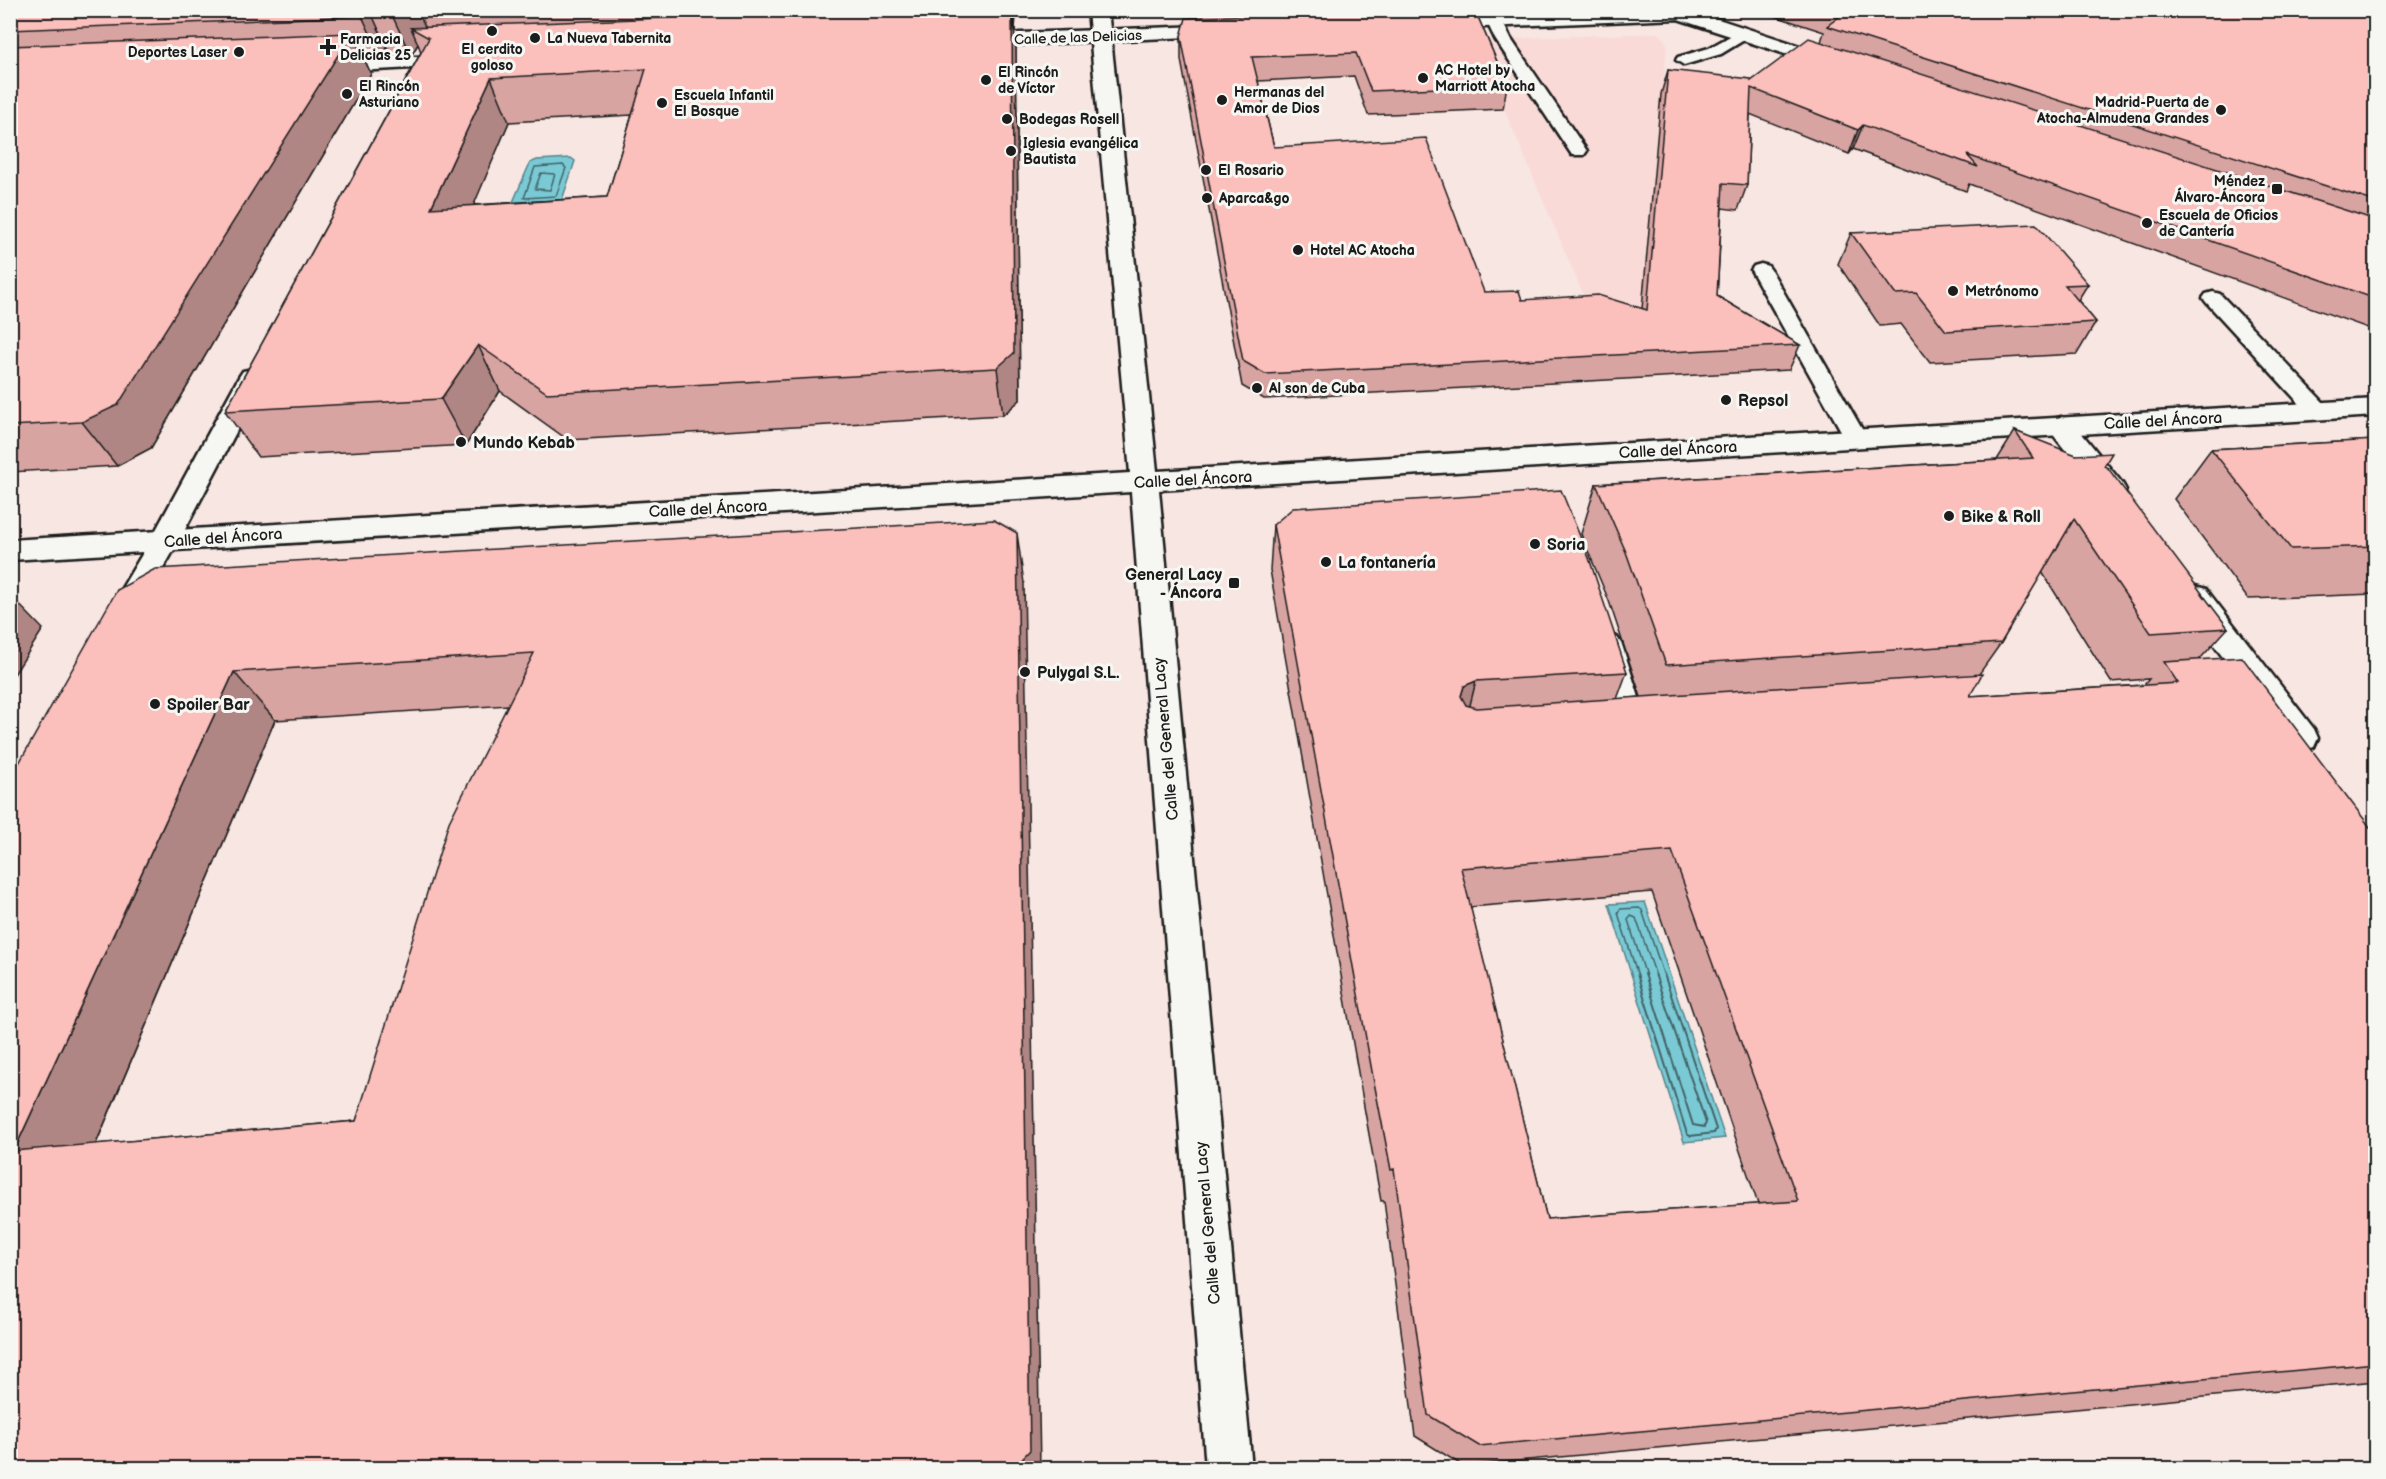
<svg xmlns="http://www.w3.org/2000/svg" width="2386" height="1479" viewBox="0 0 2386 1479" font-family="'Balsamiq Sans',sans-serif">
	<style>
		.built { fill: #f9dad7 }
		.water { fill: #7acad5; stroke: #54848b; stroke-width: 1.5 }
		.lines { fill: none; stroke-linecap: round; stroke-linejoin: round }
		.shore-far1 { stroke: #426266; stroke-width: 1.5 }
		.shore { stroke: #426266; stroke-width: 2 }
		.lane-casing { stroke: #1c1c1c; stroke-width: 5 }
		.street-casing { stroke: #1c1c1c; stroke-width: 5 }
		.secondary-casing { stroke: #1c1c1c; stroke-width: 5 }
		.lane { fill: #f6f6f2; fill-rule: evenodd }
		.street { fill: #f6f6f2; fill-rule: evenodd }
		.secondary { fill: #f6f6f2; fill-rule: evenodd }
		.wall { fill: #d8a4a2; stroke: #1c1c1c; stroke-width: 1.5; fill-rule: evenodd }
		.shaded-wall { fill: #b08684; stroke: #1c1c1c; stroke-width: 1.5 }
		.building { fill: #fbbfbc; stroke: #1c1c1c; stroke-width: 1.5; fill-rule: evenodd }
		.poi-dot { fill: #1c1c1c; stroke: #f6f6f2; stroke-width: 2 }
		.labels { text-anchor: middle; stroke-width: 6; stroke-linejoin: round; paint-order: stroke }
		.far-street-label { font-size: 14px; fill: #1c1c1c; stroke: #f6f6f2 }
		.far-poi-label { font-size: 14px; font-weight: bold; fill: #1c1c1c; stroke: #f6f6f2; text-anchor: start }
		.poi-label { font-size: 16px; font-weight: bold; fill: #1c1c1c; stroke: #f6f6f2; text-anchor: start }
		.street-label { font-size: 16px; fill: #1c1c1c; stroke: #f6f6f2 }
	</style>
	<rect width="100%" height="100%" fill="#f8e6e2"/>
	<filter id="ink" filterUnits="userSpaceOnUse"><feTurbulence type="fractalNoise" baseFrequency=".0167" numOctaves="2"/><feDisplacementMap in="SourceGraphic" scale="12" xChannelSelector="R" yChannelSelector="G"/><feConvolveMatrix kernelMatrix="1 2 1 2 8 2 1 2 1" color-interpolation-filters="sRGB"/></filter>
	<g filter="url(#ink)">
		<path class="built" d="M1659 33 1667 44 1640 336 1597 327 1475 40Z"/>
		<g class="water">
			<path d="M571 158 575 161 562 200 554 203 518 205 513 202 530 163 537 160Z"/>
			<path d="M1645 902 1725 1138 1684 1142 1609 904Z"/>
		</g>
		<g class="lines">
			<g class="shore-far1">
				<path d="M563 165 566 168 556 196 524 198 535 167Z"/>
				<path d="M541 173 555 174 550 190 535 189Z"/>
				<path d="M1638 976 1618 913 1620 909 1639 908 1642 910 1664 976"/>
				<path d="M1646 976 1628 920 1631 916 1636 918 1656 976"/>
			</g>
			<g class="shore">
				<path d="M1637 974 1687 1134 1690 1136 1714 1133 1716 1129 1664 974"/>
				<path d="M1645 974 1693 1125 1704 1127 1706 1123 1655 974"/>
			</g>
			<defs>
				<g id="lane">
					<path d="M1494 15 1500 17 1511 39 1587 151 1584 155H1572L1495 39 1486 20Z"/>
					<path d="M1743 29 1751 34 1749 37 1721 54 1684 65 1676 60 1678 57 1709 48Z"/>
					<path d="M1761 264 1768 266 1771 270 1867 438 1864 443 1856 445 1848 443 1845 438 1751 270 1754 266Z"/>
					<path d="M2213 292 2220 294 2326 405 2329 410 2326 415 2318 417 2310 415 2206 302 2203 298 2206 294Z"/>
				</g>
				<g id="street">
					<path d="M1599 10H1691L1842 60 1845 64 1842 68H1828L1678 19 1436 29 1429 27 1426 23 1429 19 1436 17Z"/>
					<path d="M1226 25 1233 27 1236 31 1233 35 972 47 965 45 962 41 965 37 972 35Z"/>
					<path d="M461 55 468 57 471 61 468 65 321 73 314 71 311 67 314 63 321 61Z"/>
					<path d="M252 369 261 371 265 377 179 541 133 621 122 624 111 621 107 613 150 541 239 377 243 371Z"/>
					<path d="M2061 417 2071 420 2122 483 2126 490 2122 497 2112 500 2102 497 2051 432 2047 426 2051 420Z"/>
					<path d="M2195 586 2206 589 2314 729 2318 738 2314 747 2302 751 2290 747 2184 605 2180 597 2184 589Z"/>
					<path d="M1606 633 1617 637 1622 645 1648 725 1644 734 1632 738 1620 734 1616 725 1590 645 1595 637Z"/>
				</g>
				<path id="secondary" d="M1088 10H1108L1157 471 2376 399V416L1159 490 1252 1468H1206L1131 492 10 560V540L1130 473Z"/>
			</defs>
			<use href="#lane" class="lane-casing"/>
			<use href="#street" class="street-casing"/>
			<use href="#secondary" class="secondary-casing"/>
			<use href="#lane" class="lane"/>
			<use href="#street" class="street"/>
			<use href="#secondary" class="secondary"/>
		</g>
		<g class="wall">
			<path d="M10 10H1016L1015 31H1014L1016 48 1020 400 1003 415 568 440 500 391 466 445 258 457 225 411 421 52 418 44 411 56H402L387 48 381 57 364 58 371 74 151 448 117 466 10 472ZM632 115 607 197 473 205 509 122Z"/>
			<path d="M1179 10H1475L1507 85 1503 109 1368 115 1354 76 1258 81 1274 147 1484 292 1522 300 1642 309 1661 94 1668 70 1751 81 1821 42 1824 32 1756 10H2376V331L1969 184 1966 191 1853 149 1849 154 1750 114 1747 185 1738 210 1722 208 1717 296 1800 345 1789 370 1264 399 1242 386 1181 60V36L1190 18V15Z"/>
			<path d="M1851 233 2088 284 2078 300 2096 322 2077 354 1930 362 1901 324 1880 326 1838 264Z"/>
			<path d="M2015 431 2104 466 2228 628 2200 659 2376 835V1381L1463 1466 1415 1436 1384 1201H1381L1365 1112 1270 570 1273 525 1627 672 1617 699 1641 697 1609 601 1581 534 1596 484 1997 460ZM2042 572 2111 682 2149 679 2144 685 1970 696 1979 674 2001 643ZM1652 892 1758 1204 1547 1219 1470 907Z"/>
			<path d="M2376 440V595L2374 594 2248 599 2174 499 2211 449Z"/>
			<path d="M1024 583 10 1468 117 590ZM508 705 356 1121 96 1144 275 720Z"/>
		</g>
		<g class="shaded-wall">
			<path d="M366 10H370L387 48 381 57 362 16Z"/>
			<path d="M395 10H436L419 14 426 29 411 28 418 44 411 56 392 15Z"/>
			<path d="M1012 10 1016 48 1020 400 1003 415 997 368Z"/>
			<path d="M1013 10H1016L1015 31Z"/>
			<path d="M352 33 371 74 151 448 117 466 82 422Z"/>
			<path d="M491 78 509 122 453 254 431 208Z"/>
			<path d="M1863 125 1853 149 1849 154 1858 130Z"/>
			<path d="M478 345 500 391 466 445 441 399Z"/>
			<path d="M1017 533 1024 583 1040 1468H1013Z"/>
			<path d="M10 595 43 629 10 681Z"/>
			<path d="M234 672 275 720 78 1186 14 1151Z"/>
			<path d="M1476 681 1465 725 1461 696 1464 686Z"/>
		</g>
		<g class="building">
			<path d="M10 10H366L362 16 10 30Z"/>
			<path d="M375 10H395L392 15H384Z"/>
			<path d="M421 10H507L419 14Z"/>
			<path d="M861 10H1012L1014 353 997 368 547 393 478 345 441 399 225 411 429 38 411 28ZM646 69 607 197 431 208 491 78Z"/>
			<path d="M1370 10H1475L1507 85 1371 91 1356 53 1252 57 1274 147 1426 138 1484 292 1519 291 1522 300 1598 295 1647 310 1668 70 1751 79V81L1809 38 2376 220V299L1967 155 1978 167 1863 125 1858 130 1751 88 1747 185 1723 183 1717 296 1800 345 1265 374 1243 361 1181 36 1186 18Z"/>
			<path d="M1837 10H2376V202L1827 26 1844 13Z"/>
			<path d="M352 33 118 405 82 422 10 426V46Z"/>
			<path d="M2036 224 2088 284 2065 285 2096 322 1946 331 1916 293 1895 294 1851 233Z"/>
			<path d="M2015 431 2076 455 2112 453 2104 466 2108 468 2228 628 2151 633 2074 519 2001 643 1666 665 1626 552 1596 484 2033 458Z"/>
			<path d="M2376 440V546L2291 549 2211 449Z"/>
			<path d="M1561 490 1589 558 1627 672 1476 681 1464 686 1461 696 1466 705 1477 708 1982 674 1970 696 2178 683 2164 662 2242 657 2376 835V1363L1479 1446 1428 1415 1394 1169 1391 1170 1373 1077 1273 525 1293 508ZM1672 851 1798 1201 1547 1219 1461 868Z"/>
			<path d="M994 520 1017 533 1030 1450 1013 1468H10V779L117 590 155 569ZM534 653 449 822 356 1121 14 1151 234 672Z"/>
		</g>
	</g>
	<g class="poi-dot">
		<circle cx="492" cy="31" r="6"/>
		<circle cx="535" cy="38" r="6"/>
		<path d="M325 38h6v6h6v6h-6v6h-6v-6h-6v-6h6z"/>
		<circle cx="239" cy="52" r="6"/>
		<circle cx="1423" cy="78" r="6"/>
		<circle cx="986" cy="80" r="6"/>
		<circle cx="347" cy="94" r="6"/>
		<circle cx="1222" cy="100" r="6"/>
		<circle cx="662" cy="103" r="6"/>
		<circle cx="2221" cy="110" r="6"/>
		<circle cx="1007" cy="119" r="6"/>
		<circle cx="1011" cy="151" r="6"/>
		<circle cx="1206" cy="170" r="6"/>
		<rect x="2271" y="183" width="12" height="12" rx="3"/>
		<circle cx="1207" cy="198" r="6"/>
		<circle cx="2147" cy="223" r="6"/>
		<circle cx="1298" cy="250" r="6"/>
		<circle cx="1953" cy="291" r="6"/>
		<circle cx="1257" cy="388" r="6"/>
		<circle cx="1726" cy="400" r="6"/>
		<circle cx="461" cy="442" r="6"/>
		<circle cx="1949" cy="516" r="6"/>
		<circle cx="1535" cy="544" r="6"/>
		<circle cx="1326" cy="562" r="6"/>
		<rect x="1228" y="577" width="12" height="12" rx="3"/>
		<circle cx="1025" cy="672" r="6"/>
		<circle cx="155" cy="704" r="6"/>
	</g>
	<g class="labels">
		<g class="far-street-label">
			<text transform="translate(1078 37) rotate(-2)" y="5">Calle de las Delicias</text>
		</g>
		<g class="far-poi-label">
			<text x="547" y="43">La Nueva Tabernita</text>
			<text x="340" y="44">Farmacia<tspan x="340" dy="16">Delicias 25</tspan></text>
			<text x="492" y="54" text-anchor="middle">El cerdito<tspan x="492" dy="16">goloso</tspan></text>
			<text x="227" y="57" text-anchor="end">Deportes Laser</text>
			<text x="1435" y="75">AC Hotel by<tspan x="1435" dy="16">Marriott Atocha</tspan></text>
			<text x="998" y="77">El Rincón<tspan x="998" dy="16">de Víctor</tspan></text>
			<text x="359" y="91">El Rincón<tspan x="359" dy="16">Asturiano</tspan></text>
			<text x="1234" y="97">Hermanas del<tspan x="1234" dy="16">Amor de Dios</tspan></text>
			<text x="674" y="100">Escuela Infantil<tspan x="674" dy="16">El Bosque</tspan></text>
			<text x="2209" y="107" text-anchor="end">Madrid-Puerta de<tspan x="2209" dy="16">Atocha-Almudena Grandes</tspan></text>
			<text x="1019" y="124">Bodegas Rosell</text>
			<text x="1023" y="148">Iglesia evangélica<tspan x="1023" dy="16">Bautista</tspan></text>
			<text x="1218" y="175">El Rosario</text>
			<text x="2265" y="186" text-anchor="end">Méndez<tspan x="2265" dy="16">Álvaro-Áncora</tspan></text>
			<text x="1219" y="203">Aparca&amp;go</text>
			<text x="2159" y="220">Escuela de Oficios<tspan x="2159" dy="16">de Cantería</tspan></text>
			<text x="1310" y="255">Hotel AC Atocha</text>
			<text x="1965" y="296">Metrónomo</text>
			<text x="1269" y="393">Al son de Cuba</text>
		</g>
		<g class="poi-label">
			<text x="1738" y="406">Repsol</text>
			<text x="473" y="448">Mundo Kebab</text>
			<text x="1961" y="522">Bike &amp; Roll</text>
			<text x="1547" y="550">Soria</text>
			<text x="1338" y="568">La fontanería</text>
			<text x="1222" y="580" text-anchor="end">General Lacy<tspan x="1222" dy="18">- Áncora</tspan></text>
			<text x="1037" y="678">Pulygal S.L.</text>
			<text x="167" y="710">Spoiler Bar</text>
		</g>
		<g class="street-label">
			<text transform="translate(2163 420) rotate(-3)" y="6">Calle del Áncora</text>
			<text transform="translate(1678 449) rotate(-3)" y="6">Calle del Áncora</text>
			<text transform="translate(1193 479) rotate(-3)" y="6">Calle del Áncora</text>
			<text transform="translate(708 508) rotate(-3)" y="6">Calle del Áncora</text>
			<text transform="translate(223 537) rotate(-4)" y="6">Calle del Áncora</text>
			<text transform="translate(1165 739) rotate(-95)" y="6">Calle del General Lacy</text>
			<text transform="translate(1207 1223) rotate(-95)" y="6">Calle del General Lacy</text>
		</g>
	</g>
	<rect width="2386" height="1479" fill="none" stroke="#f6f6f2" stroke-width="36"/>
	<rect x="18" y="18" width="2350" height="1443" fill="none" stroke="#1c1c1c" stroke-width="2" filter="url(#ink)"/>
</svg>
